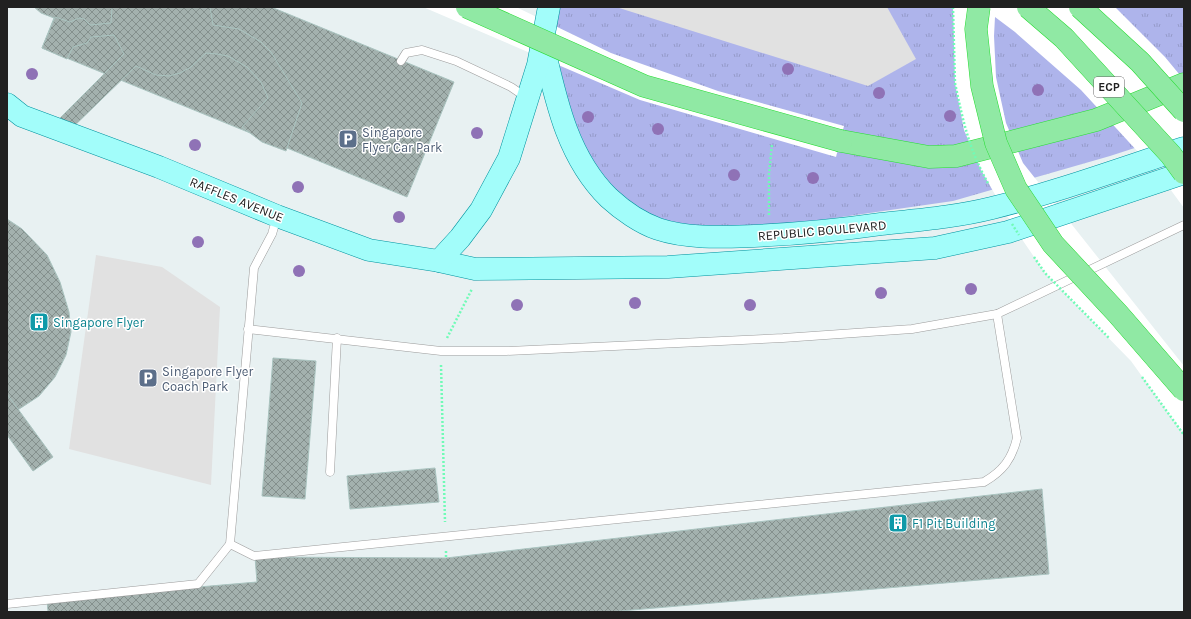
<svg xmlns="http://www.w3.org/2000/svg" width="1191" height="619" viewBox="0 0 1191 619" font-family="Karla,sans-serif">
	<style>
		.grass { fill: url(#grass-tufts) }
		.parking { fill: #e1e1e1 }
		.pier { fill: #fff }
		.building { fill: url(#building-cross-hatch); stroke: #aac4c0 }
		.lines { fill: none; stroke-linecap: round; stroke-linejoin: round }
		.lane-casing { stroke: #9b9b9b; stroke-width: 9 }
		.primary-casing { stroke: #00939f; stroke-width: 23 }
		.highway-casing { stroke: #27dd33; stroke-width: 23 }
		.path { stroke: #70fbb7; stroke-width: 2.5; stroke-dasharray: 2 2; stroke-linecap: butt }
		.lane { stroke: #fff; stroke-width: 8 }
		.primary { stroke: #a2fdfa; stroke-width: 22 }
		.highway { stroke: #90e9a4; stroke-width: 22 }
		.highway-bridge-casing { stroke: #27dd33; stroke-width: 23; stroke-linecap: butt }
		.path-bridge { stroke: #70fbb7; stroke-width: 2.5; stroke-dasharray: 2 2; stroke-linecap: butt }
		.highway-bridge { stroke: #90e9a4; stroke-width: 22 }
		.tree { fill: #8f72b6 }
		.labels { text-anchor: middle; stroke-width: 3; stroke-linejoin: round; paint-order: stroke }
		.shield { fill: #fff; stroke: #646464; stroke-width: 1 }
		.shield-label { font-size: 12px; font-weight: bold; fill: #212121 }
		.service-label { font-size: 13px; fill: #4e5e75; stroke: #fff; text-anchor: start }
		.street-label { font-size: 13px; fill: #212121; stroke: #fff }
		.culture-label { font-size: 13px; fill: #0d838f; stroke: #fff; text-anchor: start }
	</style>
	<defs>
		<pattern id="grass-tufts" width="24" height="20" patternUnits="userSpaceOnUse"><rect width="24" height="20" fill="#aeb4eb"/><path d="M3 7l-1-3M5 7V3M7 7l1-3M15 17l-1-3M17 17v-4M19 17l1-3" fill="none" stroke="#959ac9"/></pattern>
		<pattern id="building-cross-hatch" width="8" height="8" patternUnits="userSpaceOnUse"><rect width="8" height="8" fill="#a3b1ae"/><path d="M0 0l8 8M0 8l8-8" fill="none" stroke="#84908d"/></pattern>
	</defs>
	<rect width="100%" height="100%" fill="#e8f1f2"/>
	<path class="grass" d="M559 7H1184V132L1110 156 953 201 765 228 691 232 645 212 595 179 550 65Z"/>
	<g class="parking">
		<path d="M616 7H887L916 59 868 86Z"/>
		<path d="M96 255 162 267 220 307 211 485 69 449Z"/>
	</g>
	<g class="pier">
		<path d="M423 7H516L611 53 718 91 844 126 836 157 640 100Z"/>
		<path d="M953 7H1115L1165 57 1184 80V208L1162 178 1081 90 1015 32 995 17 994 36 996 77 1006 123 1023 163 1184 366V435L1131 361 1045 273 1013 226 981 170 964 130 955 83Z"/>
	</g>
	<g class="building">
		<path d="M34 7H271L454 82 407 197 42 48 54 18 41 13Z"/>
		<path d="M112 7H210L213 25 239 29 261 42 271 52 302 103 286 151 262 142 242 127 268 98 261 82 247 67 228 56 217 54 206 53 191 67 180 73 169 76 156 75 136 66 70 130 56 122 124 54 114 35 91 37 87 43 73 47 67 59 42 48 55 17 70 22 79 18 84 19 90 25 111 23Z"/>
		<path d="M7 219 22 229 47 255 60 282 69 312 71 332 66 355 55 377 39 396 7 417Z"/>
		<path d="M273 358 316 361 305 499 262 496Z"/>
		<path d="M7 394 53 457 33 471 7 435Z"/>
		<path d="M435 468 439 502 350 509 347 476Z"/>
		<path d="M1042 489 1049 574 609 612H48L47 600 257 582 255 557 446 558Z"/>
	</g>
	<g class="lines">
		<defs>
			<g id="lane">
				<path d="M401 61 406 53 422 50 456 61 511 87 527 98"/>
				<path d="M248 329 441 351H506L783 338 912 329 997 314 1184 225"/>
				<path d="M330 472 337 338"/>
				<path d="M230 544 254 556 984 482C1003 471 1012 459 1017 438L997 314"/>
				<path d="M7 604 198 584 230 544 254 268 272 234 277 217"/>
			</g>
			<g id="primary">
				<path d="M542 40C555 96 566 156 609 198 622 210 641 223 658 229 688 239 723 237 754 236 797 234 839 230 881 224 918 220 956 217 992 208 1057 192 1120 169 1184 148"/>
				<path d="M7 104 22 116 159 167 277 216 369 250 439 261 475 269 668 267 935 248 1008 232 1184 173"/>
				<path d="M439 261 460 238 481 210 509 158 538 65 549 7"/>
			</g>
			<path id="highway" d="M841 141 929 157 956 156 1096 120 1184 84"/>
		</defs>
		<use href="#lane" class="lane-casing"/>
		<use href="#primary" class="primary-casing"/>
		<use href="#highway" class="highway-casing"/>
		<g class="path">
			<path d="M953 7 955 83"/>
			<path d="M769 215V174L772 144"/>
			<path d="M447 338 472 289"/>
			<path d="M441 365 445 522"/>
			<path d="M446 551V558"/>
		</g>
		<use href="#lane" class="lane"/>
		<use href="#primary" class="primary"/>
		<use href="#highway" class="highway"/>
		<defs>
			<g id="highway-bridge">
				<path d="M467 7 644 86 841 141"/>
				<path d="M979 7 976 29 982 86 996 143 1016 189 1053 244 1118 314 1184 390"/>
				<path d="M1028 7 1064 38 1171 155 1184 173"/>
				<path d="M1080 7 1140 62 1184 111"/>
			</g>
		</defs>
		<use href="#highway-bridge" class="highway-bridge-casing"/>
		<g class="path-bridge">
			<path d="M955 83C963 121 969 150 989 185"/>
			<path d="M1012 224 1019 235"/>
			<path d="M1034 257 1045 273 1109 338"/>
			<path d="M1142 377 1184 435"/>
		</g>
		<use href="#highway-bridge" class="highway-bridge"/>
	</g>
	<g class="tree">
		<circle cx="788" cy="69" r="6"/>
		<circle cx="32" cy="74" r="6"/>
		<circle cx="1038" cy="90" r="6"/>
		<circle cx="879" cy="93" r="6"/>
		<circle cx="950" cy="116" r="6"/>
		<circle cx="588" cy="117" r="6"/>
		<circle cx="658" cy="129" r="6"/>
		<circle cx="477" cy="133" r="6"/>
		<circle cx="195" cy="145" r="6"/>
		<circle cx="734" cy="175" r="6"/>
		<circle cx="813" cy="178" r="6"/>
		<circle cx="298" cy="187" r="6"/>
		<circle cx="399" cy="217" r="6"/>
		<circle cx="198" cy="242" r="6"/>
		<circle cx="299" cy="271" r="6"/>
		<circle cx="971" cy="289" r="6"/>
		<circle cx="881" cy="293" r="6"/>
		<circle cx="635" cy="303" r="6"/>
		<circle cx="517" cy="305" r="6"/>
		<circle cx="750" cy="305" r="6"/>
	</g>
	<defs>
		<symbol id="parking-square" viewBox="-11 -11 22 22"><rect x="-9" y="-9" width="18" height="18" rx="4" fill="#5c6f8a" stroke="#fff"/><path d="M-3.5-5.5H1a3.5 3.5 0 0 1 0 7H-1V5.5H-3.5ZM-1-3.4V-.6H.8a1.4 1.4 0 0 0 0-2.8Z" fill="#fff"/></symbol>
		<symbol id="building-square" viewBox="-11 -11 22 22"><rect x="-9" y="-9" width="18" height="18" rx="4" fill="#0f9aa8" stroke="#fff"/><path d="M-4-6H4V6H1V3H-1V6H-4ZM-2.5-4.3h1.7v1.8h-1.7ZM.8-4.3h1.7v1.8H.8ZM-2.5-1h1.7V.8h-1.7ZM.8-1h1.7V.8H.8Z" fill="#fff"/></symbol>
	</defs>
	<g fill-rule="evenodd">
		<use href="#parking-square" x="337" y="128" width="22" height="22"/>
		<use href="#building-square" x="28" y="311" width="22" height="22"/>
		<use href="#parking-square" x="137" y="367" width="22" height="22"/>
		<use href="#building-square" x="887" y="512" width="22" height="22"/>
	</g>
	<g class="labels">
		<rect class="shield" x="1094" y="77" width="30" height="20" rx="3"/>
		<g class="shield-label">
			<text x="1109" y="91">ECP</text>
		</g>
		<g class="service-label">
			<text x="362" y="137">Singapore<tspan x="362" dy="15">Flyer Car Park</tspan></text>
			<text x="162" y="376">Singapore Flyer<tspan x="162" dy="15">Coach Park</tspan></text>
		</g>
		<g class="street-label">
			<text transform="translate(237 199) rotate(22)" y="5">RAFFLES AVENUE</text>
			<text transform="translate(822 230) rotate(-5)" y="5">REPUBLIC BOULEVARD</text>
		</g>
		<g class="culture-label">
			<text x="53" y="327">Singapore Flyer</text>
			<text x="912" y="528">F1 Pit Building</text>
		</g>
	</g>
	<rect width="1191" height="619" fill="none" stroke="#212121" stroke-width="16"/>
</svg>
